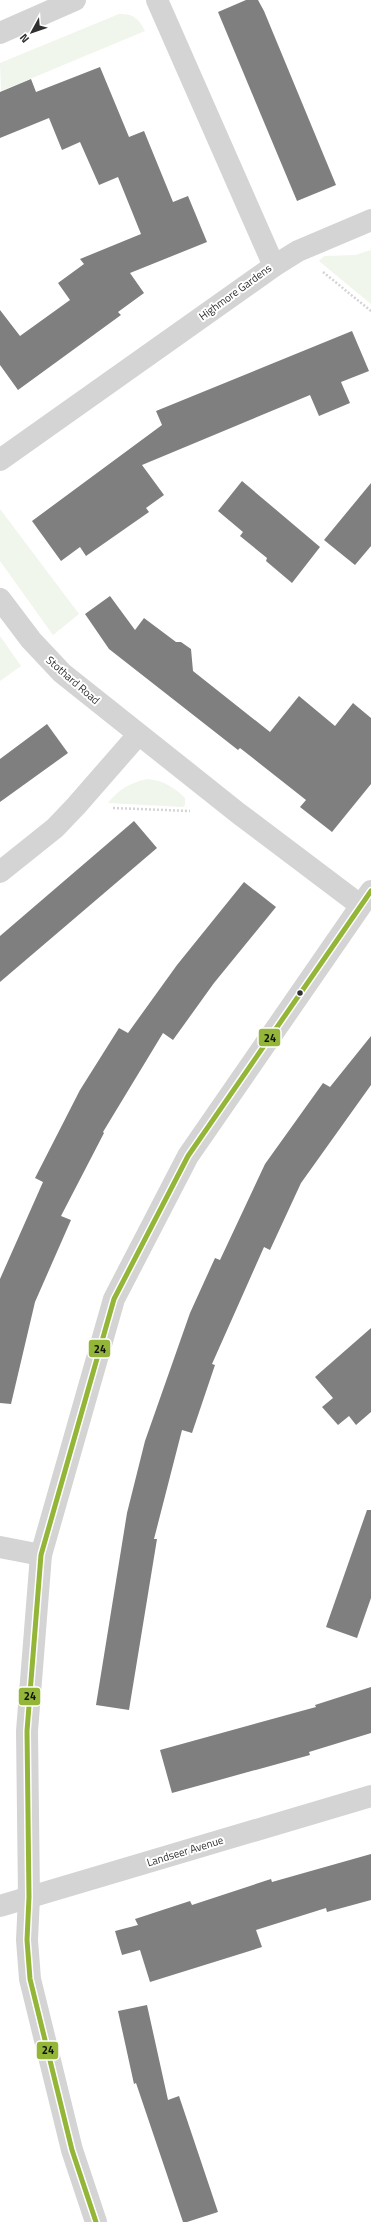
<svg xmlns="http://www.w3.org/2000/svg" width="371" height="2222" viewBox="0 0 371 2222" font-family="'Titillium Web',sans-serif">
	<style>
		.green { fill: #f0f6ec }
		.building { fill: #7f7f7f }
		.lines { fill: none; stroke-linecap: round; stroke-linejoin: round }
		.path { stroke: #d4d4d4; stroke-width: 2.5; stroke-dasharray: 2 2; stroke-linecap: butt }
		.minor { stroke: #d4d4d4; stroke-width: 22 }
		.bus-1-casing { stroke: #fff; stroke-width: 8 }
		.bus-1 { stroke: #94b638; stroke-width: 5 }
		.bus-dot { fill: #303030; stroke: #fff; stroke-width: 1.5 }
		.labels { text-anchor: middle; stroke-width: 4; stroke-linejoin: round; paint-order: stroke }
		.street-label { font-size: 11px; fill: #303030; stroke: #fff }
		.line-badge { stroke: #fff; stroke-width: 1.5 }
		.pale-badge-label { font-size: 11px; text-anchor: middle; font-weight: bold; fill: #111 }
	</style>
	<rect width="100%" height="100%" fill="#fff"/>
	<g class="green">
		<path d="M119 14C133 13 139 19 145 31L1 91 0 63Z"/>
		<path d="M371 250V304L319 261 324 256 355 255Z"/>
		<path d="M0 509 79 614 53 635 0 561Z"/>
		<path d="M0 636 21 666 0 681Z"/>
		<path d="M147 779C162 780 174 787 185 798V805L183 807 108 803C119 789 130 783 147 779Z"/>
	</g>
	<g class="building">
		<path d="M246 0H258L264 11 336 185 297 201 218 12Z"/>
		<path d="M100 67 129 137 144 131 173 202 188 196 207 242 130 273 144 293 118 312 121 315 18 390 0 365V310L20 336 70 300 58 283 84 264 80 259 141 234 118 177 99 185 80 142 62 150 49 118 0 138V92L31 79 36 92Z"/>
		<path d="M352 331 369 371 341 382 350 403 319 416 310 395 142 465 164 495 146 508 149 512 86 556 80 547 61 561 32 521 162 425 156 411Z"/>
		<path d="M242 481 320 547 292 583 266 561 267 558 240 536 243 532 218 511Z"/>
		<path d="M371 483V546L355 565 324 540Z"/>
		<path d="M110 596 135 630 144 618 176 642H181L191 649 193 671 270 732 299 696 335 726 353 703 371 718V784L332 832 300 807 306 800 240 748 238 750 109 649 85 614Z"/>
		<path d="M47 724 68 753 0 802V759Z"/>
		<path d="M134 821 157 848 0 982V936Z"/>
		<path d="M244 882 276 907 214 983 173 1040 163 1033 103 1132 104 1133 61 1216 71 1220 35 1302 11 1404 0 1403V1279L43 1182 35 1178 80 1090 119 1028 128 1033 177 965Z"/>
		<path d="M371 1036V1085L301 1183 270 1250 264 1247 212 1364 215 1365 192 1433 182 1430 154 1539H157L129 1710 96 1705 127 1513 145 1441 190 1313 215 1258 220 1260 265 1164 323 1083 330 1087Z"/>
		<path d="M371 1328V1412L356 1425 349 1416 338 1425 322 1407 333 1398 315 1377Z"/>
		<path d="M367 1510H371V1598L357 1638 326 1627Z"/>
		<path d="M371 1687V1733L309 1752 310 1755 172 1793 160 1750 316 1707 315 1705Z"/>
		<path d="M371 1854V1900L327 1912 326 1908 256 1930 262 1947 150 1982 140 1950 122 1955 115 1931 138 1925 135 1919 190 1901 192 1905 271 1879 272 1882Z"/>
		<path d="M147 2005 168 2100 179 2096 218 2212 187 2222H183L136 2083 134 2084 118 2011Z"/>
	</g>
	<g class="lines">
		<g class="path">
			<path d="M323 272 371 311"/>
			<path d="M113 808 190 811"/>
		</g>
		<g class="minor">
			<path d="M0 33 75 0"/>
			<path d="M274 266 298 251 371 220"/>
			<path d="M0 460 274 266 157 0"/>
			<path d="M0 599 31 640 62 673 238 813 360 905"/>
			<path d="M0 872 55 828 76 806 138 735"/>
			<path d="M0 1547 41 1555"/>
			<path d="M0 1906 371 1796"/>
			<path d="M96 2222 72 2150 30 1979 27 1940 29 1897 27 1731 41 1555 114 1299 188 1156 371 891"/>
		</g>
		<defs>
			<path id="bus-1" d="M96 2222 72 2150 30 1979 27 1940 29 1897 27 1731 41 1555 114 1299 188 1156 371 891"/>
		</defs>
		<use href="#bus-1" class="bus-1-casing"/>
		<use href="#bus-1" class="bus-1"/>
	</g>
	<circle class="bus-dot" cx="300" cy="993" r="3.5"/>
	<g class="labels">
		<g class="street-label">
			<text transform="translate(235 292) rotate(-36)" y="4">Highmore Gardens</text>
			<text transform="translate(73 680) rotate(41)" y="4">Stothard Road</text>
			<text transform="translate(185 1851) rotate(-17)" y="4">Landseer Avenue</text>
		</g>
	</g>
	<g class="line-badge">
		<rect x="258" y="1028" width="23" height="19" rx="4" fill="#94b638"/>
		<rect x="88" y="1339" width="23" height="19" rx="4" fill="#94b638"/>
		<rect x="18" y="1687" width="23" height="19" rx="4" fill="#94b638"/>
		<rect x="36" y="2041" width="23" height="19" rx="4" fill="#94b638"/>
	</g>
	<g class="pale-badge-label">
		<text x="270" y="1042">24</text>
		<text x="100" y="1353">24</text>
		<text x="30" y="1700">24</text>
		<text x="48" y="2054">24</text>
	</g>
	<g transform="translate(32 32) rotate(230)" stroke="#ffffff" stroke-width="3" paint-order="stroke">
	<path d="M0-3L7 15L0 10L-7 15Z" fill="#303030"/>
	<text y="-6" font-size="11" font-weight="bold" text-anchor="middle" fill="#303030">N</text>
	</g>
</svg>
